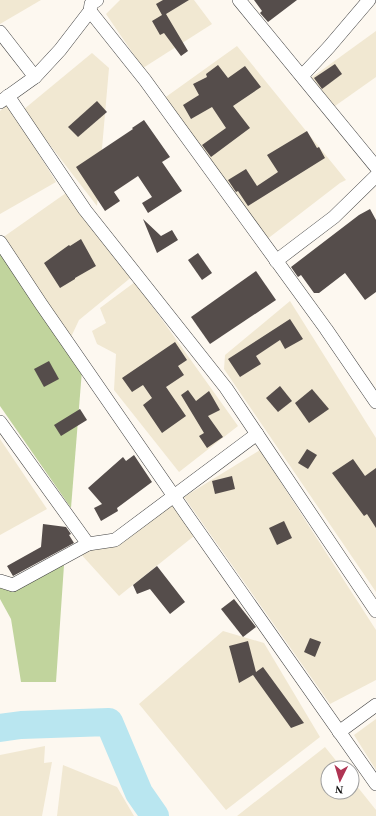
<svg xmlns="http://www.w3.org/2000/svg" width="376" height="816" viewBox="0 0 376 816" font-family="Georgia,serif">
	<style>
		.farmland { fill: #f1e8d2 }
		.forest { fill: #c1d49d }
		.lines { fill: none; stroke-linecap: round; stroke-linejoin: round }
		.river { stroke: #b9e6f0; stroke-width: 28 }
		.building { fill: #554d4b }
		.street-casing { stroke: #414141; stroke-width: 14 }
		.street { stroke: #fff; stroke-width: 13 }
	</style>
	<rect width="100%" height="100%" fill="#fdf8f0"/>
	<g class="farmland">
		<path d="M0 0H41L0 24Z"/>
		<path d="M120 0H194L212 24 143 68 106 14Z"/>
		<path d="M376 31V77L335 106 311 78Z"/>
		<path d="M237 46 346 180 340 183 266 240 163 99Z"/>
		<path d="M92 53 109 68 97 206 23 110Z"/>
		<path d="M8 104 56 182 0 214V111Z"/>
		<path d="M66 193 94 232 134 275 79 320 71 337 2 238Z"/>
		<path d="M135 282 238 426 179 472 114 390 116 354 97 344 92 331 106 323 100 308Z"/>
		<path d="M290 301 376 438V592L224 369 225 355Z"/>
		<path d="M0 439 47 509 0 535Z"/>
		<path d="M260 450 376 630V680L330 704 184 497Z"/>
		<path d="M173 498 194 536 119 596 79 552 108 543Z"/>
		<path d="M223 631 264 643 320 737 226 810 139 704Z"/>
		<path d="M376 719V770L354 735Z"/>
		<path d="M45 746 44 763 52 762 42 816H0V755Z"/>
		<path d="M325 747 342 768H328V792H352V780L376 810V816H237Z"/>
		<path d="M63 765 117 787 134 816H57Z"/>
	</g>
	<g class="forest">
		<path d="M0 251 82 370 71 508 0 406Z"/>
		<path d="M64 565 56 682H21L11 619 0 599V582L16 584Z"/>
	</g>
	<g class="lines">
		<path class="river" d="M0 728 21 725 109 722 139 793 155 816"/>
	</g>
	<g class="building">
		<path d="M163 0H189L166 14 188 51 181 56 164 33 160 35 152 21 162 15 156 4Z"/>
		<path d="M254 0H297L268 22 260 13 262 11Z"/>
		<path d="M335 64 342 74 322 89 314 78Z"/>
		<path d="M218 65 228 78 245 66 261 87 233 106 250 128 211 157 202 145 226 128 212 107 191 119 183 105 199 95 193 84 207 77 206 74Z"/>
		<path d="M97 101 107 112 78 137 68 127Z"/>
		<path d="M144 120 170 157 162 162 182 191 148 213 142 203 152 197 138 176 114 192 120 201 105 211 76 167 133 129 132 128Z"/>
		<path d="M307 131 317 148 319 147 325 158 248 206 238 191 236 192 228 180 246 169 257 186 278 172 267 155Z"/>
		<path d="M370 209 376 220V292L365 300 345 273 319 293H314L301 275 298 277 291 267 359 215Z"/>
		<path d="M143 219 161 236 172 230 178 240 157 253Z"/>
		<path d="M81 239 96 266 75 278V279L60 288 44 263 69 245 70 246Z"/>
		<path d="M198 253 212 273 202 280 188 260Z"/>
		<path d="M256 271 276 300 210 344 191 317Z"/>
		<path d="M290 319 303 339 285 349 280 340 256 356 261 364 240 377 228 359Z"/>
		<path d="M175 342 187 360 178 366 184 375 166 387 186 416 162 433 143 405 152 398 143 385 132 392 122 378Z"/>
		<path d="M49 361 59 379 44 387 34 369Z"/>
		<path d="M280 386 292 401 278 412 266 398Z"/>
		<path d="M312 389 329 409 309 423 295 403Z"/>
		<path d="M188 390 196 401 209 391 220 410 208 416 223 437 207 448 199 436 204 433 181 395Z"/>
		<path d="M80 409 87 420 61 436 54 425Z"/>
		<path d="M307 449 317 455 308 469 298 463Z"/>
		<path d="M134 455 152 482 117 508 118 511 101 521 94 508 102 504 88 488 123 457 126 461Z"/>
		<path d="M353 459 365 476 376 468V528L367 514 364 516 332 473Z"/>
		<path d="M232 476 235 489 215 494 212 481Z"/>
		<path d="M284 521 292 538 277 545 269 528Z"/>
		<path d="M43 524 66 527 71 534 69 535 74 543 13 576 7 566 41 547Z"/>
		<path d="M157 566 185 602 170 614 150 589 137 594 133 585Z"/>
		<path d="M234 599 256 627 243 637 221 609Z"/>
		<path d="M310 638 321 642 315 657 304 652Z"/>
		<path d="M248 641 256 672 263 667 304 723 291 728 253 675 239 683 229 646Z"/>
	</g>
	<g class="lines">
		<defs>
			<g id="street">
				<path d="M239 0 376 167"/>
				<path d="M90 11 145 80 326 329 376 402"/>
				<path d="M0 32 35 77"/>
				<path d="M302 76 329 47 369 0"/>
				<path d="M8 96 85 210 226 388 376 611"/>
				<path d="M0 102 35 77 60 50 90 11 91 4 97 0"/>
				<path d="M0 242 41 304 189 518 376 784"/>
				<path d="M276 261 334 217 376 176"/>
				<path d="M0 422 88 544 115 540 257 434"/>
				<path d="M0 581 13 585 88 544"/>
				<path d="M339 732 376 705"/>
			</g>
		</defs>
		<use href="#street" class="street-casing"/>
		<use href="#street" class="street"/>
	</g>
	<g transform="translate(340 780) rotate(185)"><circle r="19" fill="#ffffff" stroke="#9f9f9f"/>
	<path d="M0-3L7 15L0 10L-7 15Z" fill="#af3453"/>
	<text y="-6" font-size="11" font-weight="bold" text-anchor="middle" fill="#0e0e0e">N</text>
	</g>
</svg>
